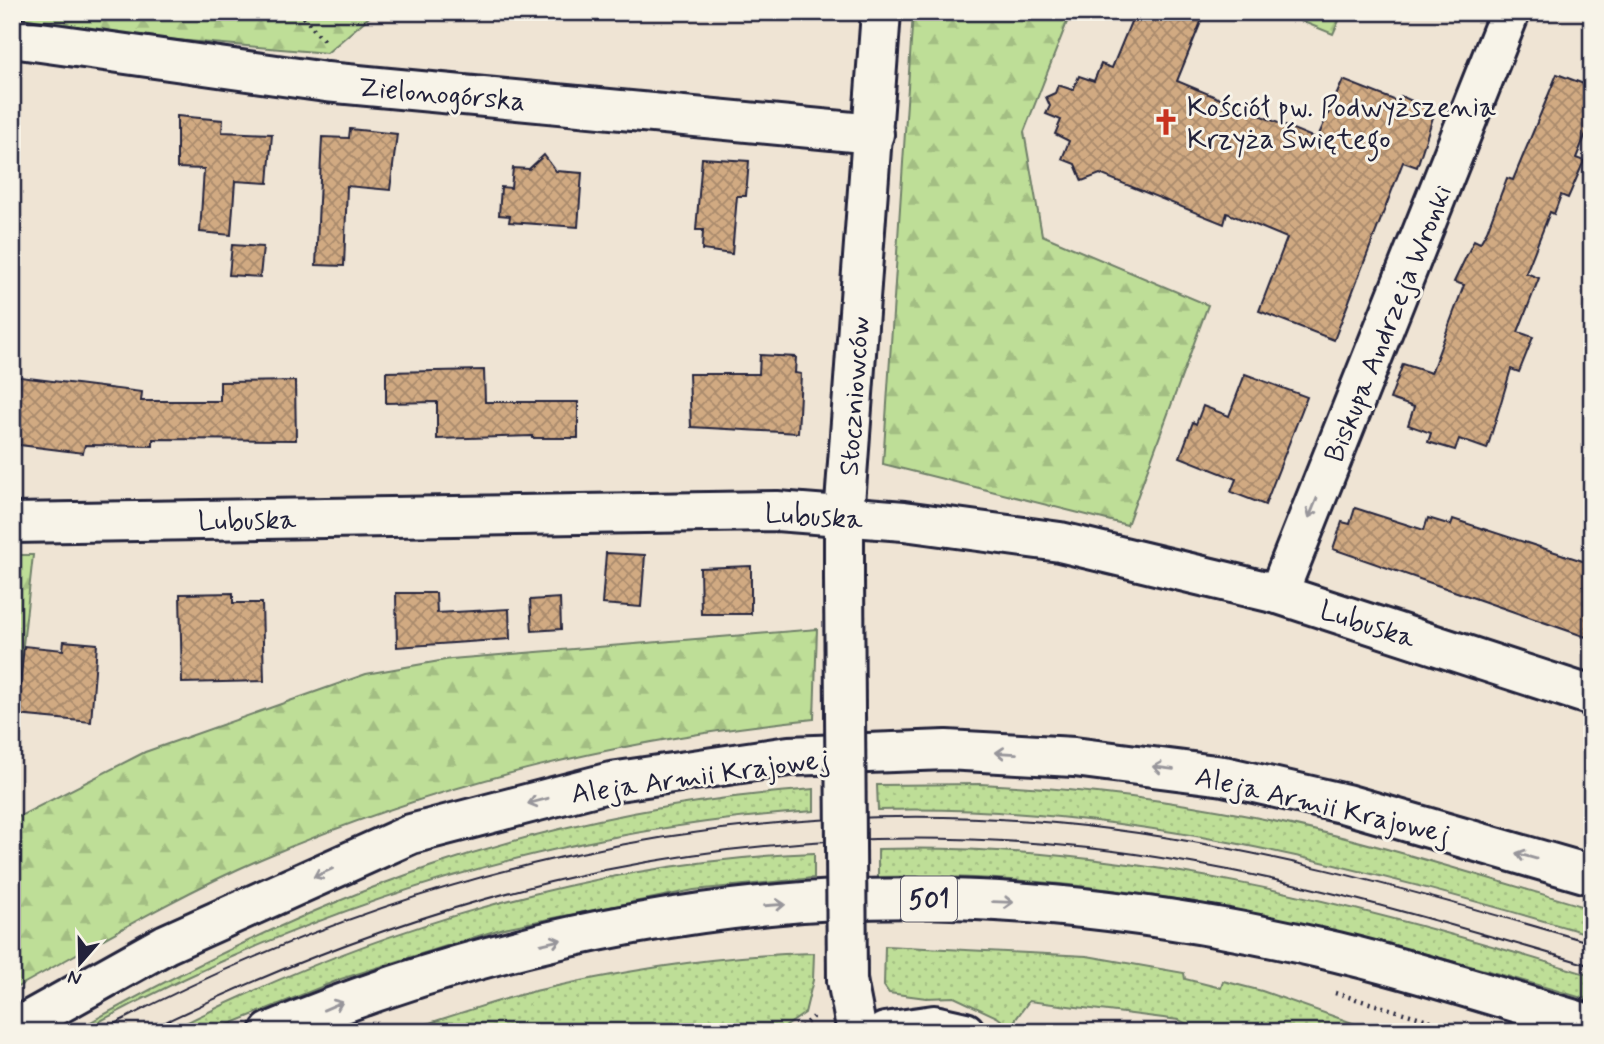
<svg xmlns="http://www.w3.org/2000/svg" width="1604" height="1044" viewBox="0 0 1604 1044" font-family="Mynerve,sans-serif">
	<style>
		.grass { fill: url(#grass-dots); stroke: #708069; stroke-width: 2 }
		.forest { fill: url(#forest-firs); stroke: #708069; stroke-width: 2 }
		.building { fill: url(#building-cross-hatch); stroke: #22223b; stroke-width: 2 }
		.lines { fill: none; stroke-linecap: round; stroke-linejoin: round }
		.minor-casing { stroke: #22223b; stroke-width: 44 }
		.major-casing { stroke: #22223b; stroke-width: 44 }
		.path { stroke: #22223b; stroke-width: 4.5; stroke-dasharray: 2 5; stroke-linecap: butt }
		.minor { stroke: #f7f3e8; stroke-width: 38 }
		.major { stroke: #f7f3e8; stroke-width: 38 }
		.tram { stroke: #22223b; stroke-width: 2 }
		.minor-bridge-casing { stroke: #22223b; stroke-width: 44; stroke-linecap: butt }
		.minor-bridge { stroke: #f7f3e8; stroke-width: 38 }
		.oneway { stroke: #97959a }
		.labels { text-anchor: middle; stroke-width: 6; stroke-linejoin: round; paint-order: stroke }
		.shield { fill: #f7f3e8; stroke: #62616f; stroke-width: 2 }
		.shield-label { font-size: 26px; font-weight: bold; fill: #22223b }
		.street-label { font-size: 28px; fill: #22223b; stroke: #f7f3e8 }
		.poi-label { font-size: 28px; fill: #22223b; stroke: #f7f3e8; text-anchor: start }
	</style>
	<defs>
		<pattern id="grass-dots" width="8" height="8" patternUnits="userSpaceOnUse" patternTransform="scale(1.75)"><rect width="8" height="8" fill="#bede97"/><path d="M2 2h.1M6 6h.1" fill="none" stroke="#a3be83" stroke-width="1.8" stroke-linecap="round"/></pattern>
		<pattern id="forest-firs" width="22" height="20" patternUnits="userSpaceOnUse" patternTransform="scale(1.75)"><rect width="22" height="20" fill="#bede97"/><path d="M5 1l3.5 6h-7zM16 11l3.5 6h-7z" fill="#a3be83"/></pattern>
		<pattern id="building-cross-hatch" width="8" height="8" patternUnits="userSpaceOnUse" patternTransform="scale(1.75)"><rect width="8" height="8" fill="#d1aa82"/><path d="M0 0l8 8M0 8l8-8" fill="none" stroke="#a98a6c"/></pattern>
	</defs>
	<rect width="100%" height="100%" fill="#efe4d4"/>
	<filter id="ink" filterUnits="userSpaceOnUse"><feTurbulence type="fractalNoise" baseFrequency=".0143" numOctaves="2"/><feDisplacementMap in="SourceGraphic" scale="14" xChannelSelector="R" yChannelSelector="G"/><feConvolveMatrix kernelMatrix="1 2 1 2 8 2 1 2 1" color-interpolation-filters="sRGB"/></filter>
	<g filter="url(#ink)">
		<g class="grass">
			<path d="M980 784C1071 788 1164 799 1254 817 1368 840 1480 876 1592 909V935C1358 866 1123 803 878 810L877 785Z"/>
			<path d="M814 789V811C555 829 308 907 80 1032H73C315 895 534 810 814 789Z"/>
			<path d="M878 849C1122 842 1360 904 1592 976V1001C1358 931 1124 871 878 877Z"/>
			<path d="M814 853V878L694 890 504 928 341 979 210 1032H168C367 930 591 862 814 853Z"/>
			<path d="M885 946 1087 956 1184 973 1185 979 1221 988 1223 981 1262 991 1378 1032H1202L1179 1020 1029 1001 1010 1027 997 1017 954 997 926 998 889 993 884 986Z"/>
			<path d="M814 953 813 980 805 1013 778 1032H402C446 1018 490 1002 535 991 625 970 721 955 814 953Z"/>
		</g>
		<g class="forest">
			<path d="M12 12H375L327 53 95 33 12 18Z"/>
			<path d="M913 12H1071L1024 132 1042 235 1208 305 1127 525 883 464Z"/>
			<path d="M1279 12H1343L1333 34Z"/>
			<path d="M12 555H33L12 744Z"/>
			<path d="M817 629 814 719C620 739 441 782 261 859 175 896 94 945 12 990V820L145 752 366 674 451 659Z"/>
		</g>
		<g class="building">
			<path d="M1135 12H1205L1177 81 1317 139 1343 80 1399 102 1401 96 1435 111 1417 167 1403 162 1334 340 1259 311 1287 238 1227 213 1224 224 1100 174 1082 181 1075 164 1062 159 1069 141 1055 134 1061 120 1046 114 1050 106 1046 97 1055 93 1058 85 1073 90 1079 76 1094 81 1101 64 1112 68Z"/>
			<path d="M1557 74 1592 87V119L1576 158 1584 161 1568 198 1561 195 1554 214 1550 212 1526 273 1539 278 1518 332 1533 337 1519 372 1511 369 1487 449 1459 439 1455 450 1428 442 1431 433 1408 425 1414 407 1390 399 1403 364 1431 373 1464 285 1454 282 1474 240 1480 243 1487 231 1507 178 1513 180Z"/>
			<path d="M177 116 223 120 222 132 272 134 268 183 235 181 231 235 200 232 204 169 177 168Z"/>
			<path d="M350 129 397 134 390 190 347 186 344 266 316 265 322 137 349 138Z"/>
			<path d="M544 155 556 171 582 173 578 227 509 222 510 216 499 215 501 187 511 188 513 168 529 169Z"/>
			<path d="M702 158 749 161 746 196H737L732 254 702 250 703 230H696Z"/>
			<path d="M232 245 263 247 260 277 229 275Z"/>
			<path d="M760 355 796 357 795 373 801 374 798 433 691 427 689 374H759Z"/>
			<path d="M484 370 485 402H578V438H532V436L437 439V402L386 403V372Z"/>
			<path d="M1245 374 1307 397 1265 505 1231 492 1236 479 1180 457 1193 422 1196 424 1203 406 1229 416Z"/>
			<path d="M12 376 142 392 141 401H220V382L295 381 296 440 153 439V446L85 445 83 453 12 444Z"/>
			<path d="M1355 508 1424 530 1428 518 1451 525 1453 519 1592 564V639L1333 549 1342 522 1350 524Z"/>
			<path d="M606 553 645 555 641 607 602 604Z"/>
			<path d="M751 566V614H701L700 568Z"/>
			<path d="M233 593V603H262L264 681 182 683 180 594Z"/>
			<path d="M396 593H436L437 613 509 609 510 639 397 647Z"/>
			<path d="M560 598 561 629 532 631 530 600Z"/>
			<path d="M64 641 97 644 91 722 17 715 24 646 63 650Z"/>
		</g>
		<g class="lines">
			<defs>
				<g id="minor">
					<path d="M12 38 326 82 874 134"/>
					<path d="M12 523 777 511 904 521 1060 542 1278 594 1592 696"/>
					<path d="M844 577V517L881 12"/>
					<path d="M1278 594 1510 12"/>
					<path d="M847 980 857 1032"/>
					<path d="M885 1032 934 1025 965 1032"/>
				</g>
				<g id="major">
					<path d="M12 1030 166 944 411 834 611 782 789 756 946 750 1074 757 1224 776 1346 804 1592 875"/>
					<path d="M270 1032C428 966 598 922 769 905 955 886 1155 909 1337 952 1422 972 1507 1000 1592 1025"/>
				</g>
			</defs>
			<use href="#minor" class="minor-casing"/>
			<use href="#major" class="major-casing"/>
			<g class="path">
				<path d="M299 12 326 43"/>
				<path d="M1335 993 1469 1032"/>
				<path d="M796 1032 816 1014"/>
			</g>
			<use href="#minor" class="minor"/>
			<use href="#major" class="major"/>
			<g class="tram">
				<path d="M99 1032C393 874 721 793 1055 823 1238 840 1416 891 1592 943"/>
				<path d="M145 1032C445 883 753 811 1088 848 1260 867 1427 917 1592 966"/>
			</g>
			<defs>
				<path id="minor-bridge" d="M844 577 847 980"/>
			</defs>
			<use href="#minor-bridge" class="minor-bridge-casing"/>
			<use href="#minor-bridge" class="minor-bridge"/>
		</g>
		<defs><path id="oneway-shaft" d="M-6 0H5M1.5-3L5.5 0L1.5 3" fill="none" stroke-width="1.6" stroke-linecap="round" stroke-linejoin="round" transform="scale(1.75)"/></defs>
		<g class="oneway">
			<use href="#oneway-shaft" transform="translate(1313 508) rotate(112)"/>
			<use href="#oneway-shaft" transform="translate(1006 753) rotate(-177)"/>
			<use href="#oneway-shaft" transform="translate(1163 768) rotate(-173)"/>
			<use href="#oneway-shaft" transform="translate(538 801) rotate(165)"/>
			<use href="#oneway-shaft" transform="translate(1526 856) rotate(-164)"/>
			<use href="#oneway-shaft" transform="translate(323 873) rotate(156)"/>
			<use href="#oneway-shaft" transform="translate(1003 902) rotate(2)"/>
			<use href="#oneway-shaft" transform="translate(775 905) rotate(-4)"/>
			<use href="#oneway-shaft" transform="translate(551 942) rotate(-13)"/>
			<use href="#oneway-shaft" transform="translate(333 1006) rotate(-23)"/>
		</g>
	</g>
	<defs>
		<symbol id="church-bare" viewBox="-9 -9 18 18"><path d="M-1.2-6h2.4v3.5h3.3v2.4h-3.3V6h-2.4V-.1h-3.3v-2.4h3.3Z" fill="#c8321e" stroke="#f7f3e8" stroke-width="2.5" paint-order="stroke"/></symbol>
	</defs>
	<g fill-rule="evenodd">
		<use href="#church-bare" x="1147" y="103" width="38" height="38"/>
	</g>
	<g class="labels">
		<rect class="shield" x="901" y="876.5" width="56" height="45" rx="5"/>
		<g class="shield-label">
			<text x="929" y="908">501</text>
		</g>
		<g class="street-label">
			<text transform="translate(442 93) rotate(5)" y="10">Zielonogórska</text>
			<text transform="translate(1387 323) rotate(-68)" y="10">Biskupa Andrzeja Wronki</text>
			<text transform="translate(853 396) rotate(-86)" y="10">Stoczniowców</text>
			<text transform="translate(814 515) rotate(4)" y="10">Lubuska</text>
			<text transform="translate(247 519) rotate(-1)" y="10">Lubuska</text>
			<text transform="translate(1368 623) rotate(18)" y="10">Lubuska</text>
			<text transform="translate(700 775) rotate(-8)" y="10">Aleja Armii Krajowej</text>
			<text transform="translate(1323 804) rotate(13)" y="10">Aleja Armii Krajowej</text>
		</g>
		<g class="poi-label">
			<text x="1187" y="116">Kościół pw. Podwyższenia<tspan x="1187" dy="32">Krzyża Świętego</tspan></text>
		</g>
	</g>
	<rect width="1604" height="1044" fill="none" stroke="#f7f3e8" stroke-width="42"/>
	<rect x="21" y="21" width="1562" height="1002" fill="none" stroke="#22223b" stroke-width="2.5" filter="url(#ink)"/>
	<g transform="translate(80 963) rotate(200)" stroke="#f7f3e8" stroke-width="5" paint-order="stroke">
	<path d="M0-5L12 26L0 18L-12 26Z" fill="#22223b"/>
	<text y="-10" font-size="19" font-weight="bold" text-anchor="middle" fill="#22223b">N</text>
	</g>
</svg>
